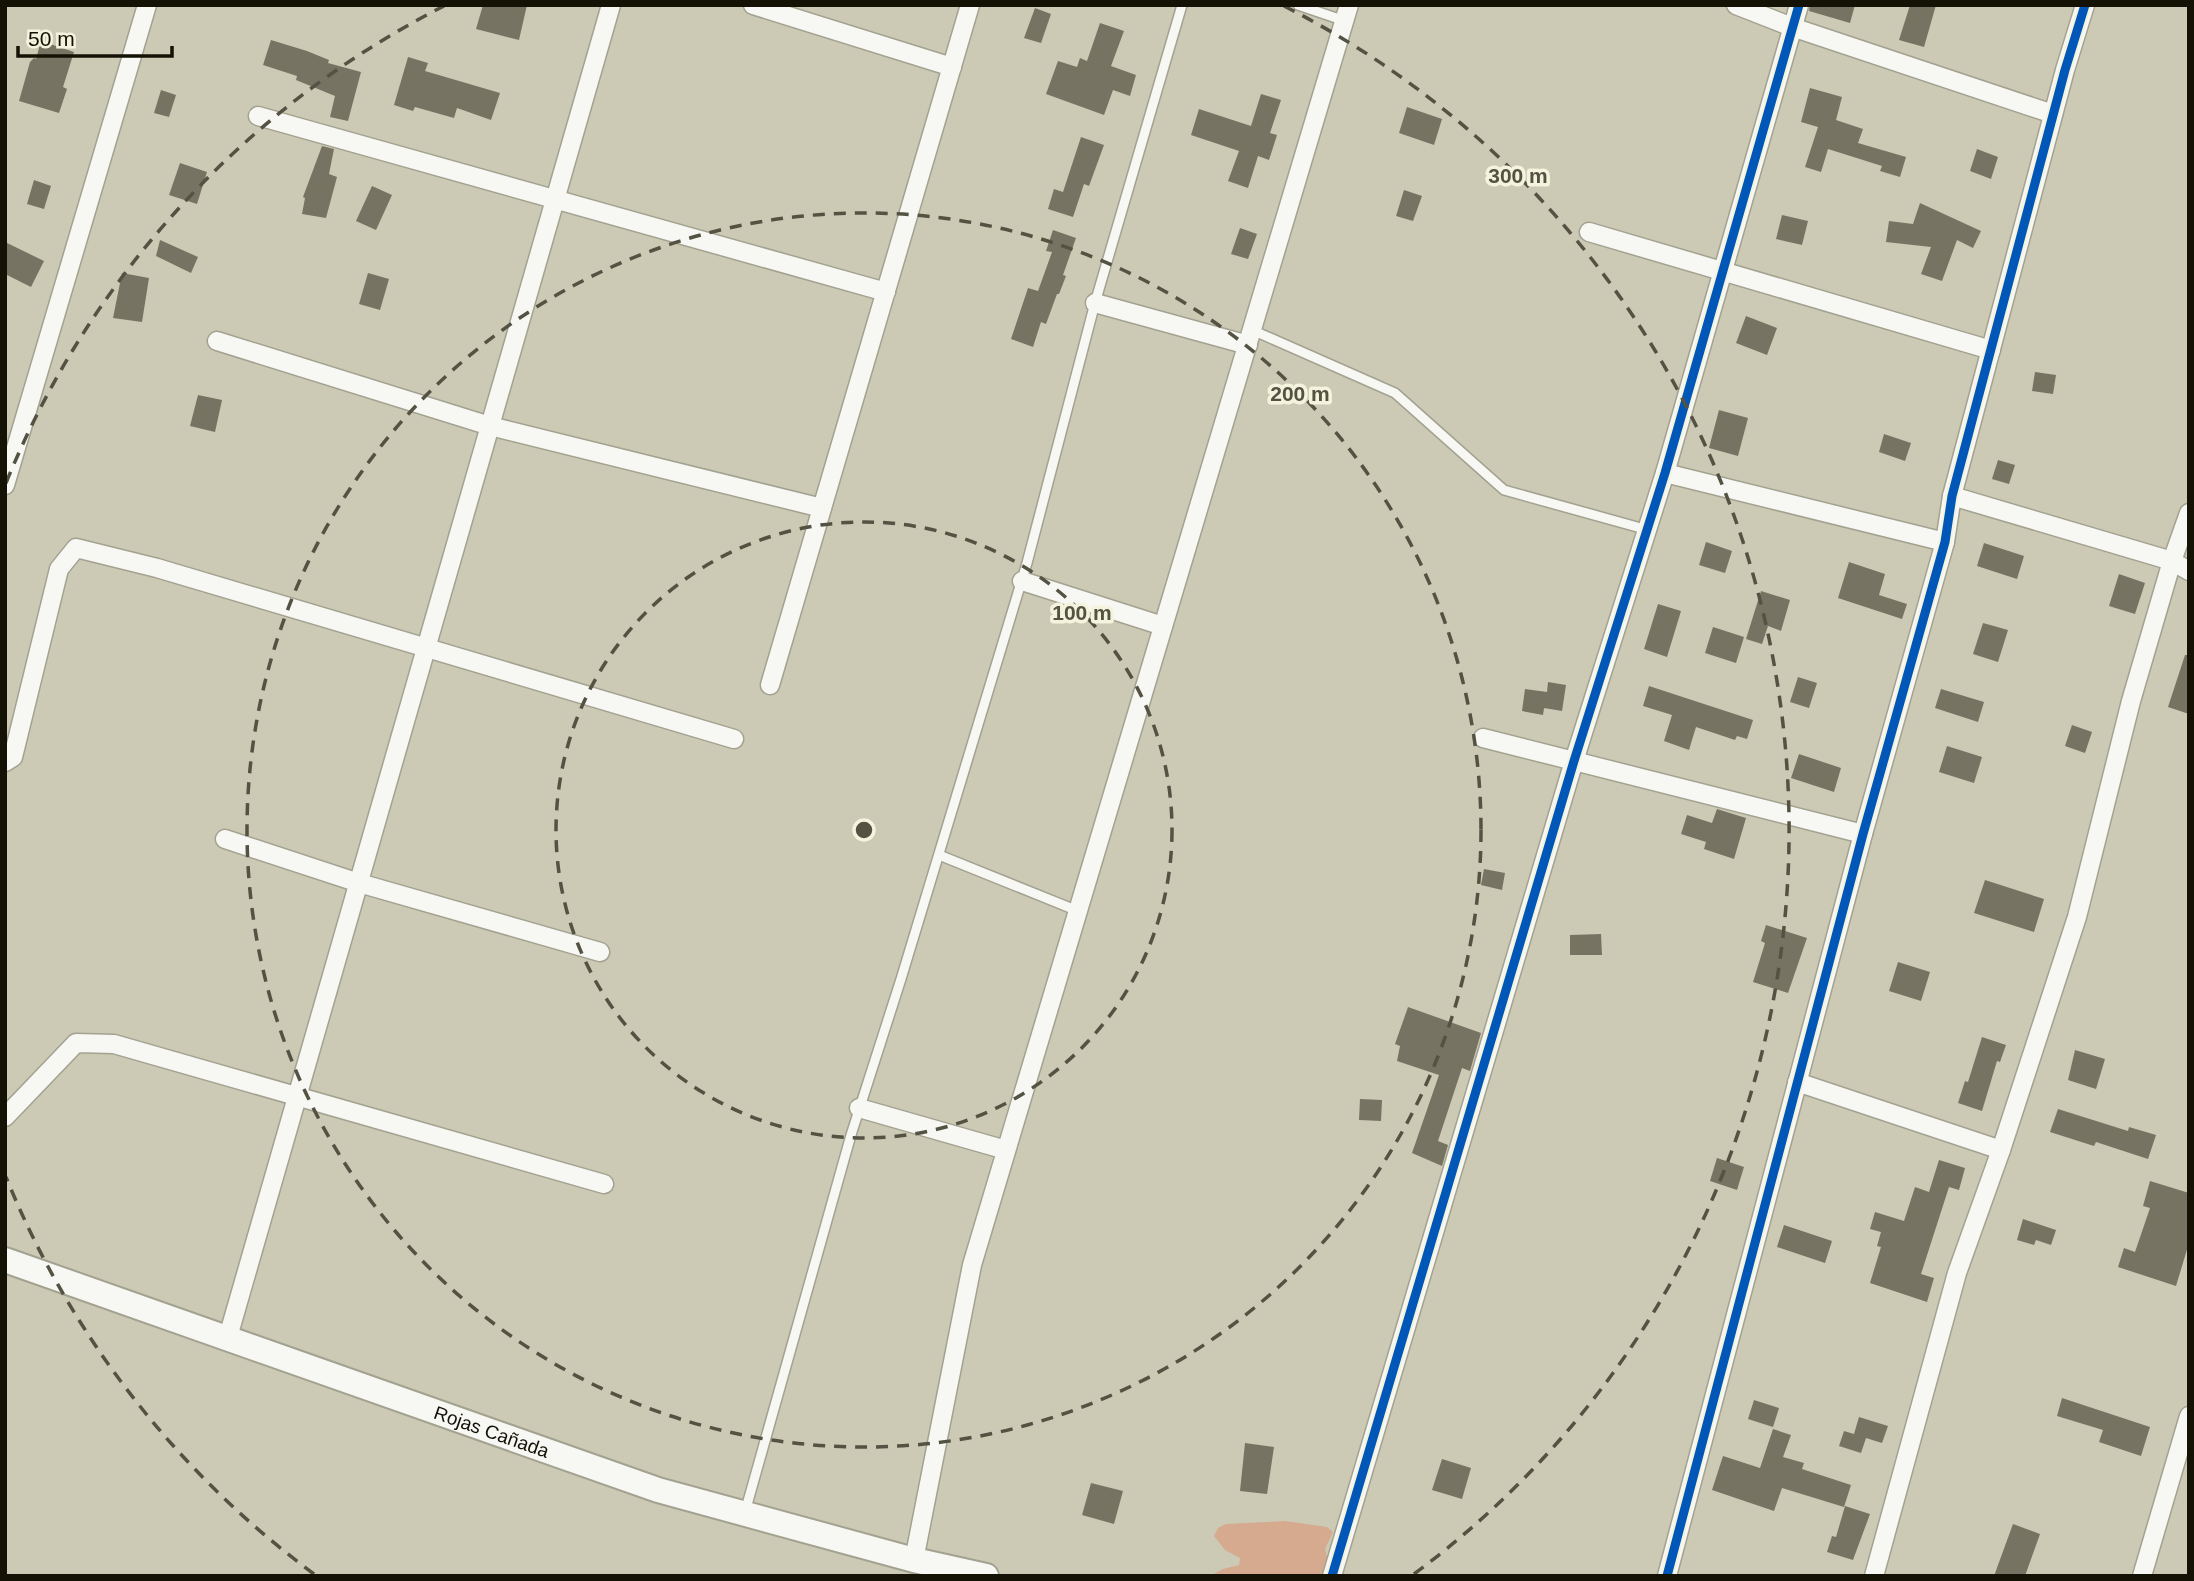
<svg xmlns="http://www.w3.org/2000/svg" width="2194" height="1581" viewBox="0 0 2194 1581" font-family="Helvetica,sans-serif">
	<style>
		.green { fill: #d5aa8e }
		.building { fill: #777363 }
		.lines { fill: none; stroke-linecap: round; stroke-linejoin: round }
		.lane-casing { stroke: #a3a290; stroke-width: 12 }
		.street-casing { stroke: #a3a290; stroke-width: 21 }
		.secondary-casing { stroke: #a3a290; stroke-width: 28 }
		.lane { stroke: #f7f7f4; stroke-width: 9 }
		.street { stroke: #f7f7f4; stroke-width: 18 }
		.secondary { stroke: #f7f7f4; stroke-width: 24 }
		.cycleway-casing { stroke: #f4f3dd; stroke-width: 13 }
		.cycleway { stroke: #0057b8; stroke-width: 9 }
		.ring { fill: none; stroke: #545242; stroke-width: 3.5; stroke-dasharray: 12 9 }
		.labels { text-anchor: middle; stroke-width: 7; stroke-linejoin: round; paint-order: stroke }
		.street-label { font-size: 19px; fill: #141204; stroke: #f4f3dd }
		.centre { fill: #545242; stroke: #f4f3dd; stroke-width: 3.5 }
		.ring-label { font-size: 21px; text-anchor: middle; font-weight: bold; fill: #545242; stroke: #f4f3dd; stroke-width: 7; stroke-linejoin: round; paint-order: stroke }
	</style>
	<rect width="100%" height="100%" fill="#cccab4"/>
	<path class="green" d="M1285 1521 1327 1527 1333 1532 1325 1549 1329 1566 1328 1576H1210L1223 1569 1239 1565 1240 1558 1225 1550 1214 1536 1218 1528 1226 1524Z"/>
	<g class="building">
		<path d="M483 5H527L519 40 476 29Z"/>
		<path d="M1810 5H1855L1850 23 1809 11Z"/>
		<path d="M1910 5H1936L1924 47 1899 40Z"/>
		<path d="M1035 8 1051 14 1041 43 1024 38Z"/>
		<path d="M1100 23 1124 31 1111 66 1136 75 1130 96 1113 90 1104 115 1046 94 1058 61 1077 67 1080 58 1087 61Z"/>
		<path d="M271 40 307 51 329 60 328 63 361 72 348 121 330 117 335 96 296 80 297 76 263 65Z"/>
		<path d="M41 41 74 52 63 87 67 89 59 113 19 101 30 62 34 58 36 59Z"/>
		<path d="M408 57 428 63 425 71 500 93 491 120 457 108 454 118 415 107 413 111 394 105Z"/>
		<path d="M1810 88 1842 97 1836 120 1863 129 1858 143 1906 157 1900 177 1880 171 1882 166 1828 149 1821 172 1805 167 1818 127 1801 122Z"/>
		<path d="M161 90 176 95 169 117 154 113Z"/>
		<path d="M1261 94 1281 100 1270 133 1277 135 1269 160 1258 156 1248 188 1228 181 1239 151 1191 135 1199 109 1251 126Z"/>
		<path d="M1407 107 1442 119 1434 145 1399 133Z"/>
		<path d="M1081 137 1104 145 1089 186 1084 184 1073 217 1048 209 1054 189 1063 192Z"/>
		<path d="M322 146 334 149 329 174 337 177 326 218 302 214 305 198 303 197Z"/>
		<path d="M1977 149 1998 157 1991 179 1970 171Z"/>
		<path d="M180 163 207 172 197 204 169 195Z"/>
		<path d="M34 180 51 186 44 209 27 204Z"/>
		<path d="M372 186 392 195 376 230 356 221Z"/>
		<path d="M1404 190 1422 196 1413 221 1396 216Z"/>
		<path d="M1920 203 1981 231 1973 248 1957 240 1942 281 1921 274 1931 247 1886 242 1889 221 1913 224Z"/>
		<path d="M1782 215 1808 221 1802 245 1776 239Z"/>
		<path d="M1240 228 1257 234 1248 259 1231 254Z"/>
		<path d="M1053 230 1076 238 1063 275 1066 276 1059 294H1057L1046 324 1041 322 1033 347 1011 339 1028 288 1038 291 1052 252 1046 251Z"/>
		<path d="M160 240 198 257 191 273 156 256Z"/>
		<path d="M5 242 44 261 31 287 5 274Z"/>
		<path d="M122 273 149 278 142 322 113 318Z"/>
		<path d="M368 273 389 279 380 310 359 304Z"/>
		<path d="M1746 316 1777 328 1767 355 1736 343Z"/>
		<path d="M2035 372 2056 375 2053 394 2032 391Z"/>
		<path d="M198 395 222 400 215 432 190 426Z"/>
		<path d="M1719 410 1748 418 1738 456 1709 448Z"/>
		<path d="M1884 434 1911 443 1905 461 1879 452Z"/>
		<path d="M1998 460 2015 465 2009 484 1992 479Z"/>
		<path d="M1706 542 1732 551 1725 573 1699 565Z"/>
		<path d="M1984 543 2024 556 2017 579 1977 566Z"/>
		<path d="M1849 562 1885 574 1879 595 1907 604 1902 619 1838 598Z"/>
		<path d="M2119 574 2145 583 2135 614 2109 606Z"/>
		<path d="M1761 591 1790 600 1781 631 1768 626 1762 644 1746 639Z"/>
		<path d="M1658 604 1681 611 1667 657 1644 649Z"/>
		<path d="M1983 623 2008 630 1998 662 1973 654Z"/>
		<path d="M1713 627 1744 637 1736 663 1705 653Z"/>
		<path d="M2185 655H2189V714L2168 707Z"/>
		<path d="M1798 677 1817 683 1809 708 1790 702Z"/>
		<path d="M1548 682 1566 685 1562 711 1544 708 1545 702 1543 715 1522 711 1525 689 1547 692Z"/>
		<path d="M1649 686 1753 720 1747 739 1737 736 1735 740 1696 727 1689 750 1664 741 1672 715 1643 706Z"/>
		<path d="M1941 689 1984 702 1978 722 1935 708Z"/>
		<path d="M2072 725 2092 732 2085 753 2065 746Z"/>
		<path d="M1947 746 1982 757 1974 783 1939 772Z"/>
		<path d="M1799 754 1841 768 1834 792 1791 778Z"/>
		<path d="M1717 809 1746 818 1734 859 1704 849 1706 842 1681 834 1687 815 1712 823Z"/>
		<path d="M1484 869 1505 873 1502 890 1481 885Z"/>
		<path d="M1985 880 2044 899 2034 932 1974 913Z"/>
		<path d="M1766 925 1807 938 1788 993 1753 982 1765 943 1761 941Z"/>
		<path d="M1601 934 1602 955H1570V935Z"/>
		<path d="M1898 962 1930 972 1921 1001 1889 991Z"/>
		<path d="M1408 1007 1481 1033 1470 1071 1462 1068 1438 1141 1448 1145 1442 1166 1412 1153 1439 1075 1397 1061 1400 1046 1395 1044Z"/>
		<path d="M1982 1037 2006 1045 2000 1062 1997 1061 1982 1111 1958 1103 1965 1081 1968 1082Z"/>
		<path d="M2075 1050 2105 1059 2096 1089 2068 1080Z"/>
		<path d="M1360 1099 1382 1100 1381 1121 1359 1120Z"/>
		<path d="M2058 1109 2128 1131 2129 1127 2156 1135 2148 1159 2096 1142 2094 1146 2050 1132Z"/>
		<path d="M1717 1158 1744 1167 1737 1190 1710 1181Z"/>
		<path d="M1939 1160 1965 1168 1959 1190 1949 1187 1921 1274 1934 1278 1927 1302 1870 1283 1881 1247 1877 1246 1881 1232 1870 1229 1875 1212 1904 1221 1915 1187 1929 1192Z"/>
		<path d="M2150 1181 2189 1193V1243L2176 1286 2118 1267 2124 1248 2135 1252 2150 1208 2143 1206Z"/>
		<path d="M2023 1219 2056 1230 2051 1245 2036 1240 2034 1245 2017 1240Z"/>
		<path d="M1784 1225 1832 1241 1825 1263 1777 1247Z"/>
		<path d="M2062 1398 2150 1427 2141 1456 2099 1442 2103 1430 2057 1416Z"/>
		<path d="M1754 1400 1779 1408 1773 1427 1748 1419Z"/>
		<path d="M1859 1417 1888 1426 1882 1443 1866 1438 1861 1453 1839 1446 1844 1431 1854 1434Z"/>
		<path d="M1773 1429 1791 1435 1783 1457 1804 1463 1802 1469 1851 1485 1844 1507 1782 1488 1774 1511 1712 1490 1723 1456 1760 1468Z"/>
		<path d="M1245 1443 1274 1447 1267 1494 1240 1491Z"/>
		<path d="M1442 1459 1471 1468 1462 1499 1432 1490Z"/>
		<path d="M1091 1483 1123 1491 1114 1524 1082 1515Z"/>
		<path d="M1845 1506 1870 1514 1853 1560 1827 1552 1832 1536 1836 1537Z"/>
		<path d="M2013 1524 2040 1534 2025 1576H1994Z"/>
	</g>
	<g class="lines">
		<defs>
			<g id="lane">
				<path d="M1298 5 1345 21"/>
				<path d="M1252 330 1395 393 1504 490 1648 530"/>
				<path d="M939 855 1078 911"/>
				<path d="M745 1512 851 1135 901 979 1027 563 1095 303 1182 5"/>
			</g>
			<g id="street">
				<path d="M753 5 952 67"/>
				<path d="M1736 5 1792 27 2053 114"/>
				<path d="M258 116 886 292"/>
				<path d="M1589 232 1991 350"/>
				<path d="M1095 303 1248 345"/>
				<path d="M217 341 490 426 822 508"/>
				<path d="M1665 473 1945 542"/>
				<path d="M5 485 147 5"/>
				<path d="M1952 496 2172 561 2189 571"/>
				<path d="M1022 581 1163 626"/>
				<path d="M770 685 970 5"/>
				<path d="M1483 738 1863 834"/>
				<path d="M5 762 13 757 59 569 76 548 157 568 734 739"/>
				<path d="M225 839 359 883 600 952"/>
				<path d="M1797 1082 2001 1150"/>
				<path d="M859 1108 1006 1150"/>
				<path d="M5 1117 76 1043 114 1044 604 1184"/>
				<path d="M228 1337 611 5"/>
				<path d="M914 1560 972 1265 1349 5"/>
				<path d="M1332 1576 1574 761 1665 473 1799 5"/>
				<path d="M1667 1576 1863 834 1945 542 1952 496 2065 70 2085 5"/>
				<path d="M1874 1576 1957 1273 2001 1150 2077 917 2131 701 2172 561 2189 513"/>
				<path d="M2142 1576 2189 1416"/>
			</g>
			<g id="secondary">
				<path id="s1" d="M5 1260 658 1490 914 1560 986 1576"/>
			</g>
		</defs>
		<use href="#lane" class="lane-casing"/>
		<use href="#street" class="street-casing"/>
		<use href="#secondary" class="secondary-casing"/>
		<use href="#lane" class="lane"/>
		<use href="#street" class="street"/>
		<use href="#secondary" class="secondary"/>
		<defs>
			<g id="cycleway">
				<path d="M1332 1576 1574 761 1665 473 1799 5"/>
				<path d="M1667 1576 1863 834 1945 542 1952 496 2065 70 2085 5"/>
			</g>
		</defs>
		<use href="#cycleway" class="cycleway-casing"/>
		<use href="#cycleway" class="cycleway"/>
	</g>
	<g class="ring">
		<circle cx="864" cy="830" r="308"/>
		<circle cx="864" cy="830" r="617"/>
		<path d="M314 1574A925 925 0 0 1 6 1177M6 483A925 925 0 0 1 444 6M1284 6A925 925 0 0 1 1414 1574"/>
	</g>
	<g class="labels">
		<g class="street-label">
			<text dy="7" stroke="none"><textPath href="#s1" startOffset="516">Rojas Cañada</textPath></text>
		</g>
	</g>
	<circle cx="864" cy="830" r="10" class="centre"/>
	<g class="ring-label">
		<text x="1518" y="183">300 m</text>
		<text x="1300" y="401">200 m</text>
		<text x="1082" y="620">100 m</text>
	</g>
	<rect width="2194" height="1581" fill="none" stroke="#141204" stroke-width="14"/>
	<path d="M18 46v10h154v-10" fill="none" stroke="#141204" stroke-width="3.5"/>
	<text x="28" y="46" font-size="21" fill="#141204" stroke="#f4f3dd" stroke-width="5" paint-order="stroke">50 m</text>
</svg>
